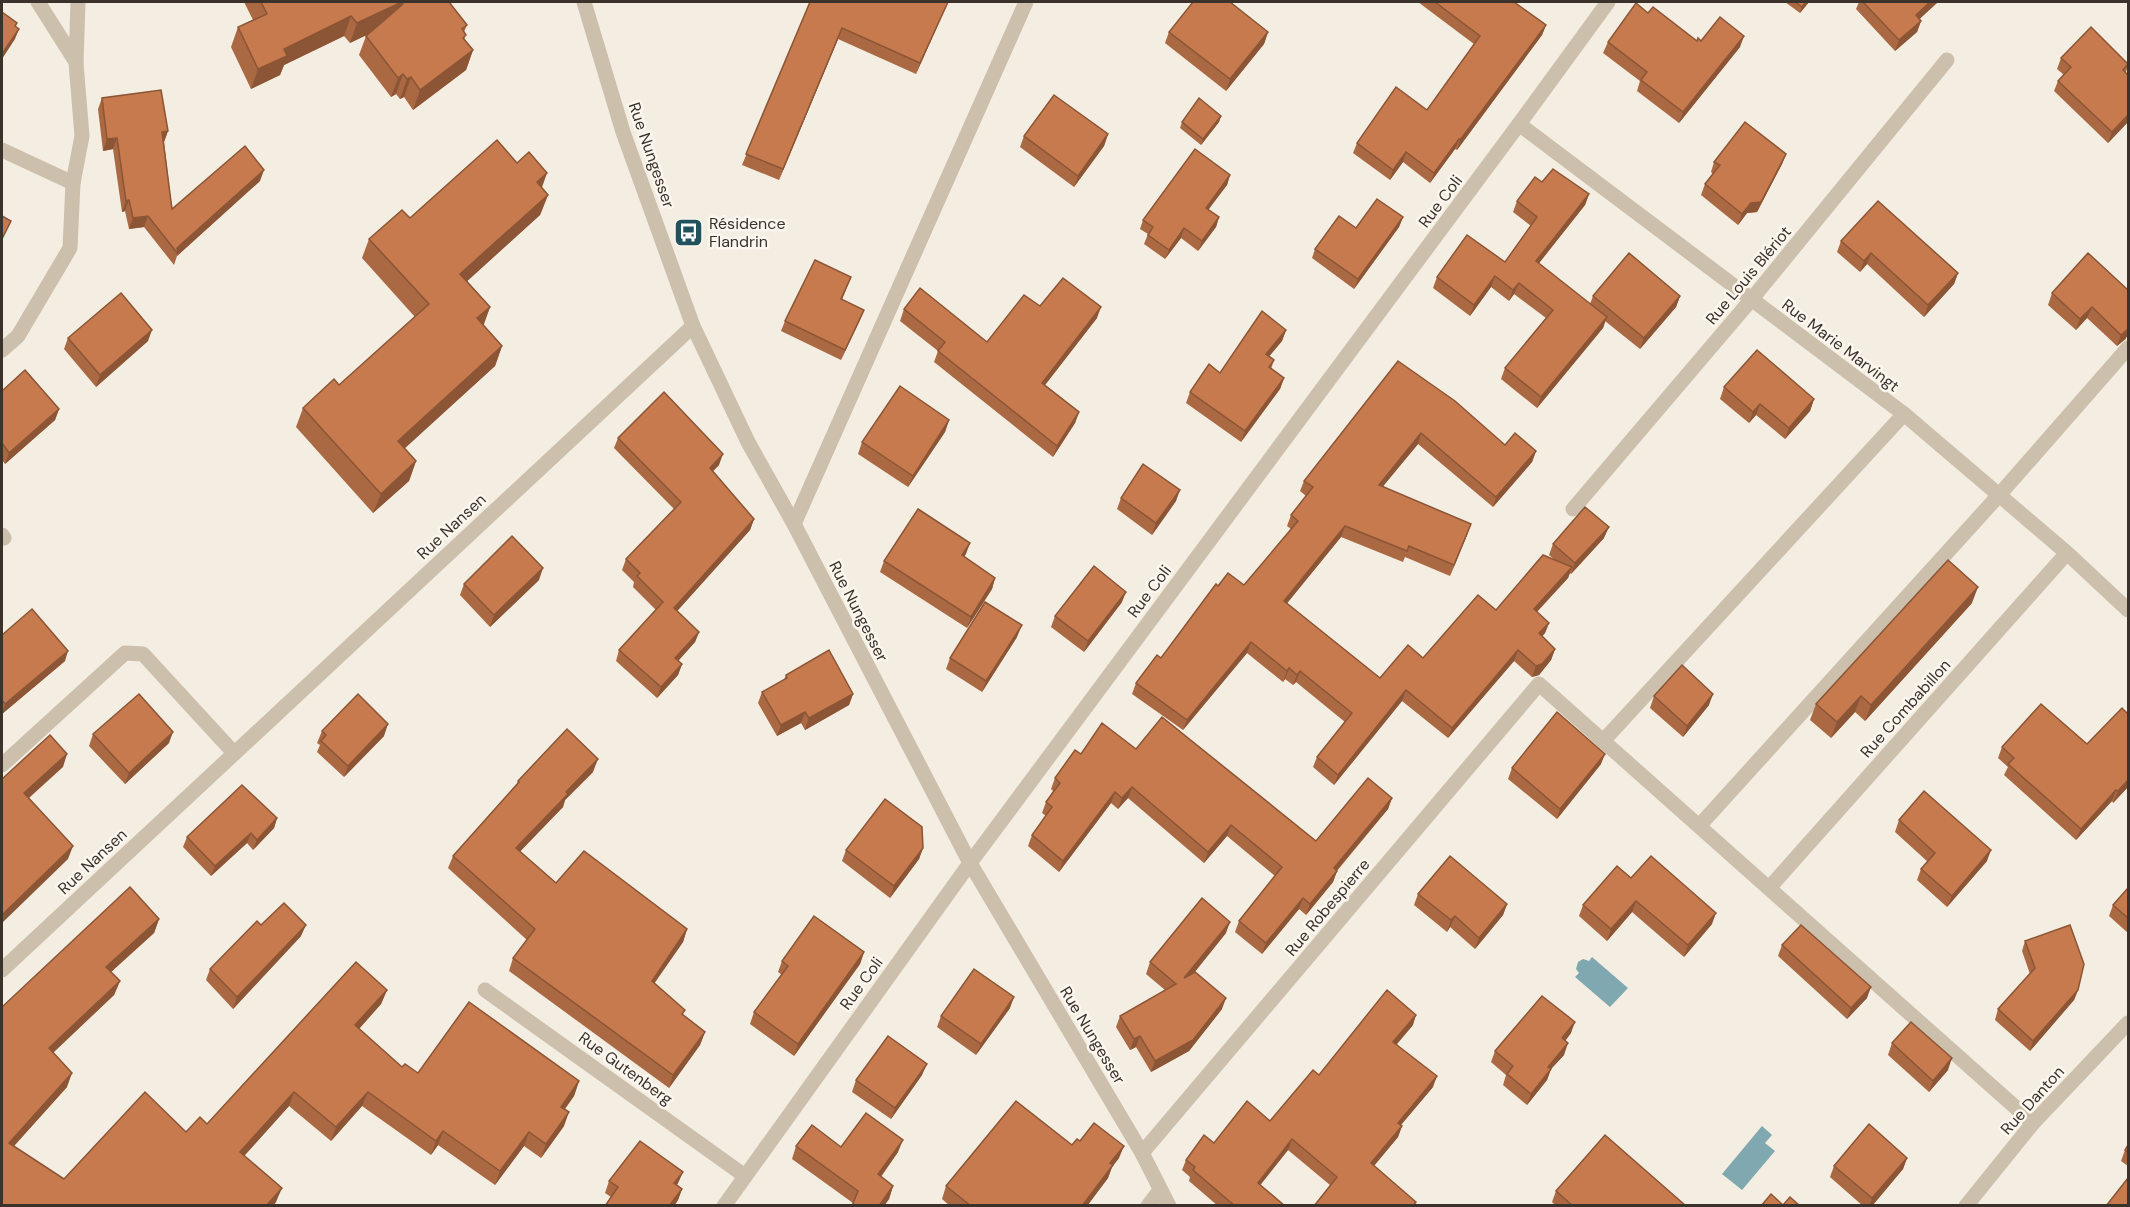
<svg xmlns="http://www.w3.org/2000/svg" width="2130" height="1207" viewBox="0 0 2130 1207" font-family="'DM Sans',sans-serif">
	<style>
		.water { fill: #80a8b1 }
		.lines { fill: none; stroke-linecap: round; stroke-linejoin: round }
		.minor { stroke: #ccbfac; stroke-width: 15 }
		.wall { fill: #aa6942 }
		.shaded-wall { fill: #8b5536 }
		.building { fill: #c67a4d; stroke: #8b5536; stroke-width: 1.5 }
		.labels { text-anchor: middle; stroke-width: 5; stroke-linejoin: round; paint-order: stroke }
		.street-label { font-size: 16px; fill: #3b322b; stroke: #fbf7ee }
		.poi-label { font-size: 16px; fill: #3b322b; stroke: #fbf7ee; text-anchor: start }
	</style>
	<rect width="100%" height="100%" fill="#f4ede1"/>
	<g class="water">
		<path d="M1592 957 1628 988 1610 1007 1575 977 1579 973 1576 969 1578 962 1583 959 1589 961Z"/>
		<path d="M1762 1126 1772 1135 1765 1143 1775 1151 1742 1190 1722 1174Z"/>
	</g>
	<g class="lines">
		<g class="minor">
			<path d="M38 2 76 62"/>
			<path d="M584 2 623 132 693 326 748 442 794 524 970 863 1142 1153 1169 1206"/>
			<path d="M1519 124 1904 414 2067 553 2128 610"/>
			<path d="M2 150 73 183"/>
			<path d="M2 350 18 336 70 248 73 183 82 136 76 63 78 2"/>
			<path d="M1573 509 1751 300 1947 60"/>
			<path d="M794 524 1026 2"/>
			<path d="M2 535 4 538"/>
			<path d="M1604 740 1904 414"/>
			<path d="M2 765 125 653 143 654 234 753"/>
			<path d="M1700 825 2000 494 2128 348"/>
			<path d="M1770 887 2067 553"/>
			<path d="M2 970 693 326"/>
			<path d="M485 990 745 1176"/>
			<path d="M1142 1153 1539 684 2033 1123"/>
			<path d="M724 1206 970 863 1519 124 1608 2"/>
			<path d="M1148 1206 1160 1190"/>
			<path d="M1966 1206 2033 1123 2128 1023"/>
		</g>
	</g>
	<g class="wall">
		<path d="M244 2H452L451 4 467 25 464 32 465 40 473 50 466 70 413 110 404 97 400 99 396 94 391 97 359 55 366 36 367 34 350 43 344 36 284 65 280 75 251 89 231 47 238 27 253 20Z"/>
		<path d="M810 2H948L916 74 838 39 779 180 742 165Z"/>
		<path d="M1418 2H1514L1546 25 1542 35 1457 150 1455 149 1430 183 1403 162 1390 180 1353 153 1357 143 1427 110 1474 44Z"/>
		<path d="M1785 2H1809L1800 13Z"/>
		<path d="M1859 2H1938L1919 19 1921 21 1917 32 1895 51 1856 9Z"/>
		<path d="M1648 13 1697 41 1740 47 1679 123 1637 91 1640 81 1603 53 1608 42Z"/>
		<path d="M1169 32H1268L1264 44 1226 91 1165 43Z"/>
		<path d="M2061 58 2128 65 2126 72 2128 122 2108 143 2054 91 2058 81 2064 75 2057 69Z"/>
		<path d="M102 98 168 131 164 142 172 209 260 181 177 256 174 265 144 227 129 229 125 211 122 212 113 149 103 151 98 109Z"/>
		<path d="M1221 116 1219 122 1201 145 1180 128 1182 122Z"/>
		<path d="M1108 134 1104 146 1074 187 1020 147 1024 136Z"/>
		<path d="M1786 154 1782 164 1757 212 1747 213 1738 225 1701 195 1705 184 1713 174 1711 172 1714 162Z"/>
		<path d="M517 163 548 195 540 215 467 281 490 307 483 325 502 346 495 366 404 448 416 461 409 481 373 513 296 427 303 408 339 385 415 317 362 258 369 239Z"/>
		<path d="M1230 175 1227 185 1208 209 1219 217 1216 227 1198 251 1181 238 1165 259 1144 244 1148 234 1140 229 1143 220Z"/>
		<path d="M1542 182 1589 194 1585 205 1539 263 1590 304 1593 296H1680L1676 307 1640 349 1605 321 1603 328 1537 408 1501 379 1505 368 1546 318 1514 294 1509 301 1491 287 1470 316 1433 288 1437 277 1505 262 1531 226 1513 212 1517 201Z"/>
		<path d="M1403 217 1399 227 1354 289 1312 258 1315 249 1356 228Z"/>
		<path d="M1841 241 1958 273 1954 284 1924 317 1867 264 1860 272 1837 252Z"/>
		<path d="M2088 253 2126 339 2117 346 2087 318 2076 330 2048 305 2052 293Z"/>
		<path d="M851 277 842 300 864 310 841 360 781 331 785 321Z"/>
		<path d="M1040 306 1097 318 1045 385 1079 412 1075 423 1053 457 934 362 938 351 900 321 904 309 987 342Z"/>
		<path d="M1286 330 1282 341 1269 356 1274 360 1271 369 1284 378 1280 389 1241 442 1186 403 1190 392Z"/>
		<path d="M68 338 148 341 96 387 64 349Z"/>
		<path d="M1398 361 1505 445 1536 451 1532 462 1493 507 1418 444 1383 486 1467 535 1450 576 1405 557 1403 562 1341 537 1287 603 1380 678 1423 658 1496 610 1555 560 1549 555 1553 544 1604 538 1571 574 1570 573 1568 578 1537 612 1549 623 1545 633 1542 636 1555 649 1551 660 1539 675 1532 677 1514 661 1448 738 1402 701 1334 785 1313 767 1317 757 1345 722 1296 682 1293 685 1285 679 1283 682 1247 653 1183 730 1132 694 1136 683 1161 658 1218 586 1244 585 1291 529 1287 526 1291 515 1306 496 1300 491 1304 481Z"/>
		<path d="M1724 387 1814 399 1810 411 1785 439 1756 415 1749 423 1720 399Z"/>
		<path d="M2 391 59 409 55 420 5 464 2 460Z"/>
		<path d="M949 420 945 432 908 487 858 454 862 442Z"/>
		<path d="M618 438 719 465 713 471 754 519 750 530 677 611 699 632 695 642 678 661 682 664 678 675 657 698 616 661 619 650 656 610 633 587 634 582 622 570 626 559 674 509 614 448Z"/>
		<path d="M1121 498 1176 501 1152 535 1117 509Z"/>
		<path d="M970 543 964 556 995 578 992 589 967 628 880 572 884 561Z"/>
		<path d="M539 580 490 627 460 595 464 584Z"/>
		<path d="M1122 602 1084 652 1051 627 1055 616Z"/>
		<path d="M1972 603 1865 721 1855 712 1831 738 1810 720 1816 704Z"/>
		<path d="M2 635 65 661 2 714Z"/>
		<path d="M1017 637 982 692 946 669 950 658Z"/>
		<path d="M786 675 853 694 849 705 805 730 801 723 777 736 758 703 762 692 784 680Z"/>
		<path d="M1654 696 1709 705 1683 737 1650 708Z"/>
		<path d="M322 731 384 736 344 777 317 752 320 745 317 743Z"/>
		<path d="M93 734 169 743 125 784 89 746Z"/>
		<path d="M2002 747 2128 787 2113 803 2112 801 2076 840 2004 775 2008 767 1998 758Z"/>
		<path d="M1136 749 1316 841 1392 798 1388 809 1337 871 1333 882 1306 915 1299 909 1262 954 1235 932 1239 921 1275 876 1227 836 1204 863 1128 798 1118 809 1111 803 1059 872 1028 846 1032 835 1046 816 1042 813 1046 802 1053 791 1051 789 1055 778 1081 754Z"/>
		<path d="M1601 764 1557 819 1508 779 1512 768Z"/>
		<path d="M593 772 565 800 563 807 520 851 556 883 687 929 683 942 654 983 684 1016 705 1032 700 1045 669 1088 509 971 513 958 527 940 448 868 453 856 517 784 518 781Z"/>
		<path d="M277 818 274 828 253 850 247 843 211 876 183 847 187 837Z"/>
		<path d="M1899 820 1987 861 1947 907 1917 880 1921 869 1928 862 1895 832Z"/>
		<path d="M923 848 919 859 890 898 842 861 846 850Z"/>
		<path d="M1631 878 1712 924 1684 957 1632 912 1607 941 1579 916 1583 905Z"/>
		<path d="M2128 888V933L2109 916 2113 905Z"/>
		<path d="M1418 894 1507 904 1503 915 1475 949 1450 927 1447 932 1414 905Z"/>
		<path d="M159 919 154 933 111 972 120 981 114 995 53 1053 67 1087 14 1146 64 1179 207 1124 387 990 381 1004 359 1029 402 1067 418 1073 579 1081 574 1096 565 1109 564 1126 541 1158 524 1146 495 1185 438 1145 431 1155 362 1106 331 1141 289 1106 244 1156 276 1202 273 1206H2V1007Z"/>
		<path d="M261 925 301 936 233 1009 206 980 210 969Z"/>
		<path d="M1226 933 1194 973 1222 1009 1189 1051 1151 1072 1136 1047 1130 1050 1116 1027 1120 1016 1165 990 1146 974 1150 962Z"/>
		<path d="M2025 941 2078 990 2074 1000 2030 1051 1995 1020 1998 1009 2030 974 2022 951Z"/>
		<path d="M1782 945 1867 998 1847 1019 1778 956Z"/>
		<path d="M864 952 860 964 794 1056 750 1024 754 1012 782 975 778 972 782 961Z"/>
		<path d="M1010 1008 976 1055 937 1027 941 1016Z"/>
		<path d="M1413 1025 1397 1044 1433 1087 1401 1125 1402 1126 1398 1137 1374 1166 1330 1185 1288 1150 1260 1185 1285 1206H1218L1189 1181 1190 1177 1182 1170 1186 1160 1214 1143 1270 1121 1319 1075Z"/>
		<path d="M1571 1033 1565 1041 1564 1055 1551 1069 1547 1080 1527 1105 1503 1085 1506 1075 1491 1062 1495 1051Z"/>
		<path d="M1892 1043 1948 1070 1929 1092 1888 1055Z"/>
		<path d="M922 1075 891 1119 852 1092 856 1080Z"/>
		<path d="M1080 1141 1119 1158 1112 1167 1108 1178 1087 1206H950L942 1199 946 1186 1072 1145Z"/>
		<path d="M2128 1145V1166L2121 1161 2125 1150Z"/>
		<path d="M796 1146 841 1147 898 1152 881 1177 893 1186 889 1199 884 1206H852L853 1203 792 1159Z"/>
		<path d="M1907 1158 1903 1169 1872 1206H1863L1830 1177 1834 1166Z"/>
		<path d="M683 1172 677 1185 682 1189 678 1200 674 1206H605L611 1197 605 1193 609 1181Z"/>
		<path d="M1556 1191 1686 1206H1556L1552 1202Z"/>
	</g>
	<g class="shaded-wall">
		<path d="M402 2 395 22 350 43 357 23Z"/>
		<path d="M948 2 916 74 920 63Z"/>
		<path d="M1806 2H1809L1800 13 1802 7Z"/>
		<path d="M1930 2H1938L1912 26 1916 15Z"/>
		<path d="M351 16 344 36 284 65 280 75 251 89 258 69 284 49Z"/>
		<path d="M1921 21 1917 32 1895 51 1899 40Z"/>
		<path d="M1546 25 1542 35 1457 150 1460 140Z"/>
		<path d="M842 28 838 39 779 180 783 169Z"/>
		<path d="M19 29 15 39 2 59V54Z"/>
		<path d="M1268 32 1264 44 1226 91 1230 79Z"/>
		<path d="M1744 36 1740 47 1679 123 1683 112Z"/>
		<path d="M473 50 466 70 413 110 420 90Z"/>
		<path d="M403 74 396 94 391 97 398 78Z"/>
		<path d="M411 77 404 97 400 99 407 79Z"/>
		<path d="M2128 115V122L2108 143 2112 132Z"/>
		<path d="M1221 116 1219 122 1201 145 1203 139Z"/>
		<path d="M168 131 164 142 162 132Z"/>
		<path d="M1108 134 1104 146 1074 187 1078 176Z"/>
		<path d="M117 138 113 149 103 151 107 139Z"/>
		<path d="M1459 139 1455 149 1430 183 1434 173Z"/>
		<path d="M1406 152 1403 162 1390 180 1393 170Z"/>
		<path d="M1786 154 1782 164 1757 212 1747 213 1738 225 1742 214Z"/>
		<path d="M264 170 260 181 177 256 178 254 177 248Z"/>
		<path d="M547 173 540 193 537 182Z"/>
		<path d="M1230 175 1227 185 1203 217 1206 208Z"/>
		<path d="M1589 194 1585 205 1532 272 1536 261Z"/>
		<path d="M548 195 540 215 453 294 460 274Z"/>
		<path d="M129 200 125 211 122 212 126 201Z"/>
		<path d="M148 216 144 227 129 229 133 218Z"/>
		<path d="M1219 217 1216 227 1198 251 1202 241Z"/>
		<path d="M1403 217 1399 227 1354 289 1358 279Z"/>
		<path d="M1184 228 1181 238 1165 259 1169 250Z"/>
		<path d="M1871 253 1867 264 1860 272 1864 261Z"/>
		<path d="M1958 273 1954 284 1924 317 1928 305Z"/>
		<path d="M1495 276 1491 287 1470 316 1474 305Z"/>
		<path d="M1519 283 1514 294 1509 301 1513 290Z"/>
		<path d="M1680 296 1676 307 1640 349 1644 338Z"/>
		<path d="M490 307 483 327 477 318Z"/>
		<path d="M1101 307 1097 318 1038 394 1042 383Z"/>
		<path d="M2092 307 2087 318 2076 330 2080 319Z"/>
		<path d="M864 310 860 320 841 360 845 350Z"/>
		<path d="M1607 317 1603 328 1537 408 1541 397Z"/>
		<path d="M2128 329V336L2117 346 2121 335Z"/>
		<path d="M152 330 148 341 96 387 100 375Z"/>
		<path d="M1286 330 1282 341 1262 365 1266 354Z"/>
		<path d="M502 346 495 366 391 461 398 441Z"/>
		<path d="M1284 378 1280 389 1241 442 1245 431Z"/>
		<path d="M1814 399 1810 411 1785 439 1789 428Z"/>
		<path d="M1760 404 1756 415 1749 423 1753 412Z"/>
		<path d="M59 409 55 420 5 464 9 453Z"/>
		<path d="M1079 412 1075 423 1053 457 1057 446Z"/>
		<path d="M949 420 945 432 908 487 913 476Z"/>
		<path d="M1421 433 1418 444 1375 496 1379 485Z"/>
		<path d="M1536 451 1532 462 1493 507 1496 497Z"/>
		<path d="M723 454 719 465 706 478 710 468Z"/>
		<path d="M416 461 409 481 373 513 381 494Z"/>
		<path d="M1180 490 1176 501 1152 535 1156 523Z"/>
		<path d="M754 519 750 530 670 619 674 608Z"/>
		<path d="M1471 524 1467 535 1450 576 1454 565Z"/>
		<path d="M1345 526 1341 537 1280 612 1284 601Z"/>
		<path d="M1609 527 1604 538 1571 574 1575 563Z"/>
		<path d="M970 543 966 554 958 566 962 555Z"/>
		<path d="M1572 567 1568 578 1530 619 1534 609Z"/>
		<path d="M543 568 539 580 490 627 494 615Z"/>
		<path d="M995 578 992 589 967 628 971 617Z"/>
		<path d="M1978 587 1972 603 1865 721 1871 705Z"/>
		<path d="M1126 592 1122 602 1084 652 1088 641Z"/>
		<path d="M1549 623 1545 633 1536 644 1539 633Z"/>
		<path d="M1022 625 1017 637 982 692 986 681Z"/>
		<path d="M699 632 695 642 671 669 675 658Z"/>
		<path d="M1251 642 1247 653 1183 730 1187 720Z"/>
		<path d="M1555 649 1551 660 1539 675 1532 677 1536 666Z"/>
		<path d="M1518 650 1514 661 1448 738 1452 728Z"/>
		<path d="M68 651 65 661 2 714 5 704Z"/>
		<path d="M682 664 678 675 657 698 661 687Z"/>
		<path d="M1289 668 1285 679 1283 682 1287 671Z"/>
		<path d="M1300 671 1296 682 1293 685 1297 675Z"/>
		<path d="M1406 690 1402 701 1334 785 1338 775Z"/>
		<path d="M853 694 849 705 805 730 809 718Z"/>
		<path d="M1713 694 1709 705 1683 737 1687 726Z"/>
		<path d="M1861 696 1855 712 1831 738 1837 722Z"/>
		<path d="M805 712 801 723 777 736 781 725Z"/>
		<path d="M388 724 384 736 344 777 348 766Z"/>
		<path d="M173 732 169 743 125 784 129 773Z"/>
		<path d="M67 754 63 767 19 807 24 793Z"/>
		<path d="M1605 754 1601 764 1557 819 1560 809Z"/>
		<path d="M598 759 593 772 565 800 563 807 512 860 516 848 566 792Z"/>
		<path d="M2128 780V787L2113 803 2118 791Z"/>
		<path d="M1132 787 1128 798 1118 809 1122 798Z"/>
		<path d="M2116 790 2112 801 2076 840 2081 829Z"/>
		<path d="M1115 792 1111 803 1059 872 1063 861Z"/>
		<path d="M1392 798 1388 809 1329 879 1334 868Z"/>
		<path d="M277 818 274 828 253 850 257 840Z"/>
		<path d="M1231 825 1227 836 1204 863 1208 852Z"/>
		<path d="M251 833 247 843 211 876 215 866Z"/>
		<path d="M73 846 68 859 2 923V915Z"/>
		<path d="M923 848 919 859 890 898 894 886Z"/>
		<path d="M1991 850 1987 861 1947 907 1952 896Z"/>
		<path d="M1337 871 1333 882 1306 915 1310 904Z"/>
		<path d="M1303 898 1299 909 1262 954 1266 943Z"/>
		<path d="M1636 901 1632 912 1607 941 1611 929Z"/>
		<path d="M1507 904 1503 915 1475 949 1479 938Z"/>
		<path d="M1716 913 1712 924 1684 957 1688 945Z"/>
		<path d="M1455 916 1450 927 1447 932 1451 920Z"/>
		<path d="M159 919 154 933 101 981 106 967Z"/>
		<path d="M1230 922 1226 933 1180 990 1184 978Z"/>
		<path d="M306 925 301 936 233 1009 237 997Z"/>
		<path d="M687 929 683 942 647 994 652 981Z"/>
		<path d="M864 952 860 964 794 1056 798 1044Z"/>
		<path d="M120 981 114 995 43 1062 49 1048Z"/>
		<path d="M1871 987 1867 998 1847 1019 1851 1008Z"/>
		<path d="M387 990 381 1004 349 1040 355 1025Z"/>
		<path d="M2078 990 2074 1000 2030 1051 2033 1041Z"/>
		<path d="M1014 997 1010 1008 976 1055 981 1044Z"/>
		<path d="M1226 998 1222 1009 1189 1051 1151 1072 1155 1061Z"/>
		<path d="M1416 1015 1413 1025 1390 1052 1393 1042Z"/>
		<path d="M1575 1022 1571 1033 1558 1050 1562 1038Z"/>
		<path d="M705 1032 700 1045 669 1088 673 1075Z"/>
		<path d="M1140 1036 1136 1047 1130 1050 1134 1039Z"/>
		<path d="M1568 1043 1564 1055 1551 1069 1547 1080 1527 1105 1531 1094 1548 1067Z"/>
		<path d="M1952 1058 1948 1070 1929 1092 1933 1081Z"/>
		<path d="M927 1064 922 1075 891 1119 895 1108Z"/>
		<path d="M72 1073 67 1087 4 1157 9 1143Z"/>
		<path d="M1437 1076 1433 1087 1394 1133 1398 1123Z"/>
		<path d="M579 1081 574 1096 556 1121 561 1107Z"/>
		<path d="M294 1092 289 1106 235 1166 240 1152Z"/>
		<path d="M368 1092 362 1106 331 1141 336 1127Z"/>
		<path d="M569 1112 564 1126 541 1158 546 1144Z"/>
		<path d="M1402 1126 1398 1137 1367 1174 1371 1163Z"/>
		<path d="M443 1131 438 1145 431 1155 436 1141Z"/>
		<path d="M529 1132 524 1146 495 1185 500 1171Z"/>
		<path d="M1292 1139 1288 1150 1254 1193 1258 1183Z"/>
		<path d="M903 1140 898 1152 873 1187 878 1174Z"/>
		<path d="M1124 1146 1119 1158 1112 1167 1108 1178 1087 1206H1082L1110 1163Z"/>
		<path d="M1907 1158 1903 1169 1872 1206H1870L1872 1198Z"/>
		<path d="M683 1172 678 1183 670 1195 674 1183Z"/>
		<path d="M893 1186 889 1199 884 1206 879 1205Z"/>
		<path d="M282 1188 276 1202 273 1206H266Z"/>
		<path d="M682 1189 678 1200 674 1206H669Z"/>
	</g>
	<g class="building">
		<path d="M261 2H449L467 25 462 29 466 35 463 38 473 50 420 90 411 77 407 79 403 74 398 78 366 36 403 4 402 2 357 23 351 16 284 49 287 56 258 69 238 27 267 14Z"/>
		<path d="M810 2H948L920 63 842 28 783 169 746 154Z"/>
		<path d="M1193 2H1230L1268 32 1230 79 1169 32Z"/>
		<path d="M1435 2H1514L1546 25 1460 140 1459 139 1434 173 1406 152 1393 170 1357 143 1396 87 1427 110 1480 36Z"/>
		<path d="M1795 2H1806L1802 7Z"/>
		<path d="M1863 2H1930L1916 15 1921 21 1899 40Z"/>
		<path d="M1636 3 1648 13 1653 7 1697 41 1698 38 1701 41 1720 17 1744 36 1683 112 1641 80 1647 72 1608 42Z"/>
		<path d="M2 12 17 23 15 26 19 29 2 54Z"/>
		<path d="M2091 27 2128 64 2123 70 2128 75V115L2112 132 2058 81 2071 67 2061 58Z"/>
		<path d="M161 90 168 131 162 132 172 209 245 146 264 170 177 248 178 254 148 216 133 218 129 200 126 201 117 138 107 139 102 98Z"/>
		<path d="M1054 95 1108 134 1078 176 1024 136Z"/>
		<path d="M1199 98 1221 116 1203 139 1182 122Z"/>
		<path d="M1745 122 1786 154 1761 202 1751 203 1742 214 1705 184 1720 165 1714 162Z"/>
		<path d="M497 140 517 163 529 152 547 173 537 182 548 195 460 274 490 307 477 318 502 346 398 441 416 461 381 494 303 408 334 379 339 385 429 304 369 239 402 210 410 218Z"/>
		<path d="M1195 149 1230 175 1206 208 1219 217 1202 241 1184 228 1169 250 1148 235 1153 227 1143 220Z"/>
		<path d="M1553 169 1589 194 1536 261 1607 317 1541 397 1505 368 1553 310 1519 283 1513 290 1495 276 1474 305 1437 277 1467 235 1505 262 1537 217 1517 201 1535 177 1542 182Z"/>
		<path d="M1377 199 1403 217 1358 279 1315 249 1339 216 1356 228Z"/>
		<path d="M1878 201 1958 273 1928 305 1871 253 1864 261 1841 241Z"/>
		<path d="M2 216 11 221 2 239Z"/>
		<path d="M1629 253 1680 296 1644 338 1593 296Z"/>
		<path d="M2088 253 2128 290V329L2121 335 2092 307 2080 319 2052 293Z"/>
		<path d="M815 260 851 277 841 299 864 310 845 350 785 321Z"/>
		<path d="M1063 278 1101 307 1042 383 1079 412 1057 446 938 351 945 342 904 309 920 288 987 342 1024 295 1040 306Z"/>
		<path d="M121 293 152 330 100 375 68 338Z"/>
		<path d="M1262 311 1286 330 1266 354 1274 360 1269 367 1284 378 1245 431 1190 392 1209 364 1220 373Z"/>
		<path d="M1757 350 1814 399 1789 428 1760 404 1753 412 1724 387Z"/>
		<path d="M1398 361 1455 401 1505 445 1515 433 1536 451 1496 497 1421 433 1379 485 1471 524 1454 565 1409 546 1407 551 1345 526 1284 601 1380 678 1408 645 1423 658 1478 595 1496 610 1543 555 1572 567 1534 609 1549 623 1539 633 1555 649 1542 664 1536 666 1518 650 1452 728 1406 690 1338 775 1317 757 1352 713 1300 671 1297 675 1289 668 1287 671 1251 642 1187 720 1136 683 1157 655 1161 658 1216 584 1218 586 1228 573 1244 585 1298 521 1291 515 1313 487 1304 481Z"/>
		<path d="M25 370 59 409 9 453 2 443V391Z"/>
		<path d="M900 386 949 420 913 476 862 442Z"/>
		<path d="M664 392 723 454 710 468 754 519 674 608 699 632 675 658 682 664 661 687 619 650 663 602 637 576 640 573 626 559 681 502 618 438Z"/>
		<path d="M1143 464 1180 490 1156 523 1121 498Z"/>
		<path d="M1585 507 1609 527 1575 563 1553 544Z"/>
		<path d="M918 509 970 543 962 555 995 578 971 617 884 561Z"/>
		<path d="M512 536 543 568 494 615 464 584Z"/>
		<path d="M1948 560 1978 587 1871 705 1861 696 1837 722 1816 704Z"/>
		<path d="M1094 566 1126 592 1088 641 1055 616Z"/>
		<path d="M985 602 1022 625 986 681 950 658Z"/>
		<path d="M32 609 68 651 5 704 2 700V635Z"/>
		<path d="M829 650 853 694 809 718 805 712 781 725 762 692 787 678 786 675Z"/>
		<path d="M1682 665 1713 694 1687 726 1654 696Z"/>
		<path d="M139 694 173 732 129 773 93 734Z"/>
		<path d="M358 694 388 724 348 766 321 741 326 735 322 731Z"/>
		<path d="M2041 704 2087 744 2122 708 2128 714V780L2118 791 2116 790 2081 829 2008 764 2014 758 2002 747Z"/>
		<path d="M1557 712 1605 754 1560 809 1512 768Z"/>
		<path d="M1162 717 1316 841 1368 778 1392 798 1334 868 1337 871 1310 904 1303 898 1266 943 1239 921 1282 867 1231 825 1208 852 1132 787 1122 798 1115 792 1063 861 1032 835 1052 807 1046 802 1060 783 1055 778 1075 750 1081 754 1102 723 1136 749Z"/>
		<path d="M567 729 598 759 566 792 568 794 516 848 556 883 584 851 687 929 652 981 685 1010 682 1014 705 1032 673 1075 513 958 535 929 453 856 519 782 518 781Z"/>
		<path d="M50 735 67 754 24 793 73 846 2 915V779Z"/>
		<path d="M242 785 277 818 257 840 251 833 215 866 187 837Z"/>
		<path d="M1924 791 1991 850 1952 896 1921 869 1935 853 1899 820Z"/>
		<path d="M885 799 922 827 923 848 894 886 846 850Z"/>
		<path d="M1450 856 1507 904 1479 938 1455 916 1451 920 1418 894Z"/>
		<path d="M1651 856 1716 913 1688 945 1636 901 1611 929 1583 905 1617 866 1631 878Z"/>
		<path d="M130 887 159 919 106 967 120 981 49 1048 72 1073 9 1143 64 1179 145 1092 186 1132 200 1117 207 1124 356 962 387 990 355 1025 402 1067 405 1064 418 1073 469 1002 579 1081 561 1107 569 1112 546 1144 529 1132 500 1171 443 1131 436 1141 368 1092 336 1127 294 1092 240 1152 282 1188 266 1206H2V1007Z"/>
		<path d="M2128 888V918L2113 905Z"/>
		<path d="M1202 898 1230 922 1184 978 1195 972 1226 998 1193 1040 1155 1061 1140 1036 1134 1039 1120 1016 1176 984 1150 962Z"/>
		<path d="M284 903 306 925 237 997 210 969 257 921 261 925Z"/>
		<path d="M814 916 864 952 798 1044 754 1012 788 966 782 961Z"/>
		<path d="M1801 925 1871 987 1851 1008 1782 945Z"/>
		<path d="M2070 925 2084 964 2078 990 2033 1041 1998 1009 2035 968 2025 941Z"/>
		<path d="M974 969 1014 997 981 1044 941 1016Z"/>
		<path d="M1387 990 1416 1015 1393 1042 1437 1076 1398 1123 1402 1126 1371 1163 1416 1202 1413 1206H1314L1337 1177 1292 1139 1258 1183 1285 1206H1235L1193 1170 1195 1167 1186 1160 1204 1135 1214 1143 1247 1101 1270 1121 1313 1070 1319 1075Z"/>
		<path d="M1542 996 1575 1022 1562 1038 1568 1043 1548 1067 1551 1069 1531 1094 1507 1074 1513 1066 1495 1051Z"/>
		<path d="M1911 1022 1952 1058 1933 1081 1892 1043Z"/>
		<path d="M888 1036 927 1064 895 1108 856 1080Z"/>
		<path d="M1016 1101 1072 1145 1077 1139 1080 1141 1094 1123 1124 1146 1110 1163 1113 1165 1082 1206H971L946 1186Z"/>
		<path d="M866 1113 903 1140 878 1174 893 1186 879 1206H852L858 1191 796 1146 812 1125 841 1147Z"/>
		<path d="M1869 1124 1907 1158 1872 1198 1834 1166Z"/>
		<path d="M1605 1135 1686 1206H1573L1556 1191Z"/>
		<path d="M640 1141 683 1172 674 1183 682 1189 669 1206H605L618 1187 609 1181Z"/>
		<path d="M2128 1145V1152L2125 1150Z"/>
		<path d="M2128 1178V1206H2106Z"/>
		<path d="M1771 1194 1783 1205 1790 1197 1800 1206H1761Z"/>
	</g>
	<defs>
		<symbol id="bus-square" viewBox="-11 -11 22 22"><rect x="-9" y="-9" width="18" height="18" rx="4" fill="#20515d" stroke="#fbf7ee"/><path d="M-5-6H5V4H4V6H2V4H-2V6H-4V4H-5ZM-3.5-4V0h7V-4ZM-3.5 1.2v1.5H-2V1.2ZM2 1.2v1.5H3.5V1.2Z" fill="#fff"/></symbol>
	</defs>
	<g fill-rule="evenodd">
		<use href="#bus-square" x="672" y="216" width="33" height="33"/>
	</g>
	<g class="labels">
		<g class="street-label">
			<text transform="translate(652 155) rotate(71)" y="6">Rue Nungesser</text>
			<text transform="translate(1440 201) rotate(-53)" y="6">Rue Coli</text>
			<text transform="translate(1748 275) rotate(-50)" y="6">Rue Louis Blériot</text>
			<text transform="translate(1841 345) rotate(37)" y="6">Rue Marie Marvingt</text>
			<text transform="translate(451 526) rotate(-43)" y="6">Rue Nansen</text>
			<text transform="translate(1149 591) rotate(-53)" y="6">Rue Coli</text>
			<text transform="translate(859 611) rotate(63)" y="6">Rue Nungesser</text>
			<text transform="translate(1905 708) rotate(-48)" y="6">Rue Combabillon</text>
			<text transform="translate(92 861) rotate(-43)" y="6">Rue Nansen</text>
			<text transform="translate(1327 907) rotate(-50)" y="6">Rue Robespierre</text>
			<text transform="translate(861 983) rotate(-54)" y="6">Rue Coli</text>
			<text transform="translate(1093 1035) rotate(59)" y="6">Rue Nungesser</text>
			<text transform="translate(626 1068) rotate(36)" y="6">Rue Gutenberg</text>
			<text transform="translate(2032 1100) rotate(-48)" y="6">Rue Danton</text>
		</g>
		<g class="poi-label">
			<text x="709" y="229">Résidence<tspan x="709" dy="18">Flandrin</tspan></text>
		</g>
	</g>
	<rect width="2130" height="1207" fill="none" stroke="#3b322b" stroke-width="6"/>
</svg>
